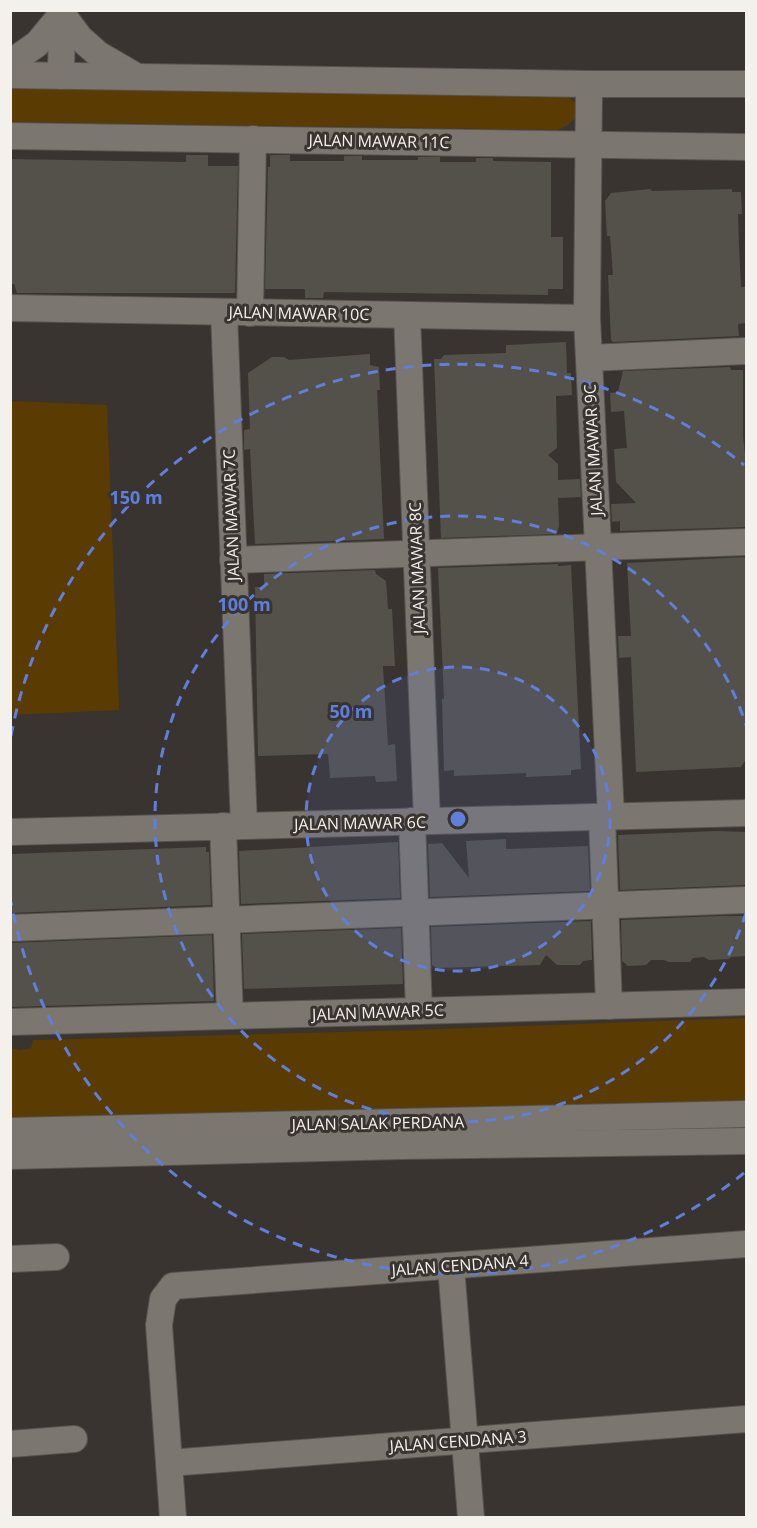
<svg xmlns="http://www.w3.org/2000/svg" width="757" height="1528" viewBox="0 0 757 1528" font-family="'Open Sans',sans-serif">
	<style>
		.green { fill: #5a3b02 }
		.building { fill: #54504a }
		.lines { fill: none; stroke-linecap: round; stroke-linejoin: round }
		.minor-casing { stroke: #57534f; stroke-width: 28 }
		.minor { stroke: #7b7670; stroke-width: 26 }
		.ring { fill: none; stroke: #5e7fde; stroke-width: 3; stroke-dasharray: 10 8 }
		.labels { text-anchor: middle; stroke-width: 6; stroke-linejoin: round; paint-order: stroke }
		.street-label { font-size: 16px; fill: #f4f1ed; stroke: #39342f }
		.centre { fill: #5e7fde; stroke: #39342f; stroke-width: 3 }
		.ring-label { font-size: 18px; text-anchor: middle; font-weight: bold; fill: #5e7fde; stroke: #39342f; stroke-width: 6; stroke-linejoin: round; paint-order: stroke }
	</style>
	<rect width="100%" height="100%" fill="#39342f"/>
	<g class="green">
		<path d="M10 88 565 96 575 102 576 117 568 125 558 130 11 122Z"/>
		<path d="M11 401 107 405 119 710 11 715Z"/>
		<path d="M746 1018V1104L11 1118 10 1048 21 1050 31 1048 33 1040 414 1030Z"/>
	</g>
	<g class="building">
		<path d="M186 155H208V166H238L235 293H17L14 284H10V159L186 162Z"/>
		<path d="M270 155H290V161H344V156H362V160H418V157H440V162H476V158H493V161L551 162V237H563V289H548V295L324 292 323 298H305V289H265L268 167H270Z"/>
		<path d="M650 189 652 191 732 189V192H741L742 214H738L739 246 741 287H746L747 323 738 324 739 336 613 342 611 340 608 275H613L610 236H607L605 201 611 193Z"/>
		<path d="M566 342 567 373H571L572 395 556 396 557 448 548 455 558 464V480L580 479 581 497 558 498 559 526 557 534 441 538 434 359H441L444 355 506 353V345Z"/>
		<path d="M370 354V365L379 367 380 390H377L384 539 255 544 250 449 244 450V430L250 429 248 373 272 357H284L289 360Z"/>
		<path d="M730 367 731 370H743V437L747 470V476H745L747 527 620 531V521L612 522 611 504 636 503 616 482 614 449 627 448 624 411 611 412 610 393 618 392 623 371Z"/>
		<path d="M747 557V757L741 767 636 772 631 657 619 658 618 636H631L627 563Z"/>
		<path d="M558 564V566L571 565 581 769 571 770V775L526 777V773L454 776V770L444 771 442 699H444L438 568Z"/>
		<path d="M375 570 376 574 386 581 388 609H392L395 666H383L388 745 395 744 397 781 376 782 375 776 330 778 328 754 258 756 255 587H264V574Z"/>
		<path d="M717 831 747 832V885L620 890 618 835Z"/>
		<path d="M506 839V849L588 846 590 891 430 897 428 844 442 843 469 878 466 841Z"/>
		<path d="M398 842 400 898 241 904 239 851Z"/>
		<path d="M206 847V852H209L211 905 10 913V854Z"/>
		<path d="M719 916H747V956L731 957 729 959 709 960 704 957 693 958 690 962H669L664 960H651L646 965 628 966 622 961 621 920Z"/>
		<path d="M591 921 592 960 583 961 580 965H557L546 955 540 965 437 968 432 965 431 927Z"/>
		<path d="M401 928 403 984 244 989 242 934Z"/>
		<path d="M212 935 214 1001 10 1007V943Z"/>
	</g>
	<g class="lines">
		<defs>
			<g id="minor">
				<path d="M10 63 37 44 62 14 80 38 98 54 134 75"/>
				<path d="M10 75 589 84H746"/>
				<path d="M61 76 62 11"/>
				<path d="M589 84 587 318 611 816"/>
				<path d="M10 136 746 147"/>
				<path d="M10 308 587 318"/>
				<path d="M224 312 244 826"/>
				<path d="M250 313 253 139"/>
				<path d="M407 315 427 821"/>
				<path d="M589 358 746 351"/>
				<path d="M233 560 746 542"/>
				<path d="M602 817 609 1006"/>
				<path d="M412 821 419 1011"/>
				<path d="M223 826 230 1016"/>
				<path d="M10 832 746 813"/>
				<path d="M10 928 746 900"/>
				<path d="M10 1022 746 1002"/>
				<path d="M10 1131 746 1114"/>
				<path d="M10 1156 401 1146 746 1141"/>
				<path d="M10 1259 56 1257"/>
				<path d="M451 1266 471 1518"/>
				<path d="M10 1444 74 1439"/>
				<path d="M169 1463 746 1419"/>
				<path d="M173 1518 159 1325 163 1299 173 1286 746 1244"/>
			</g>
		</defs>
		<use href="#minor" class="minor-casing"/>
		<use href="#minor" class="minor"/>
	</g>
	<circle cx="458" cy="819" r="152" fill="#5e7fde" fill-opacity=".12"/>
	<g class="ring">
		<circle cx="458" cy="819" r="152"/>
		<path d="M746 913A303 303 0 1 1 746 725"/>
		<path d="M744 1173A455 455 0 0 1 11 902M11 736A455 455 0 0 1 744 465"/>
	</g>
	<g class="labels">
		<g class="street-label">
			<text transform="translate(379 141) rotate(1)" y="6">JALAN MAWAR 11C</text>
			<text transform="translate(299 313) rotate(1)" y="6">JALAN MAWAR 10C</text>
			<text transform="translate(593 450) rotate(-93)" y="6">JALAN MAWAR 9C</text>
			<text transform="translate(231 515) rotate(-92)" y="6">JALAN MAWAR 7C</text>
			<text transform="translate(417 568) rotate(-92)" y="6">JALAN MAWAR 8C</text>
			<text transform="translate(360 823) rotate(-1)" y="6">JALAN MAWAR 6C</text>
			<text transform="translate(378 1012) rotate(-2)" y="6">JALAN MAWAR 5C</text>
			<text transform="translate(378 1123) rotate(-1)" y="6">JALAN SALAK PERDANA</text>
			<text transform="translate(460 1265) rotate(-4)" y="6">JALAN CENDANA 4</text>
			<text transform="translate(458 1441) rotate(-4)" y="6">JALAN CENDANA 3</text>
		</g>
	</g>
	<circle cx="458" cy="819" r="9" class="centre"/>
	<g class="ring-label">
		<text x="136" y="504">150 m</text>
		<text x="244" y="611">100 m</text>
		<text x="351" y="718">50 m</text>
	</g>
	<rect width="757" height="1528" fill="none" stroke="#f4f1ed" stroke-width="24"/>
</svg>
